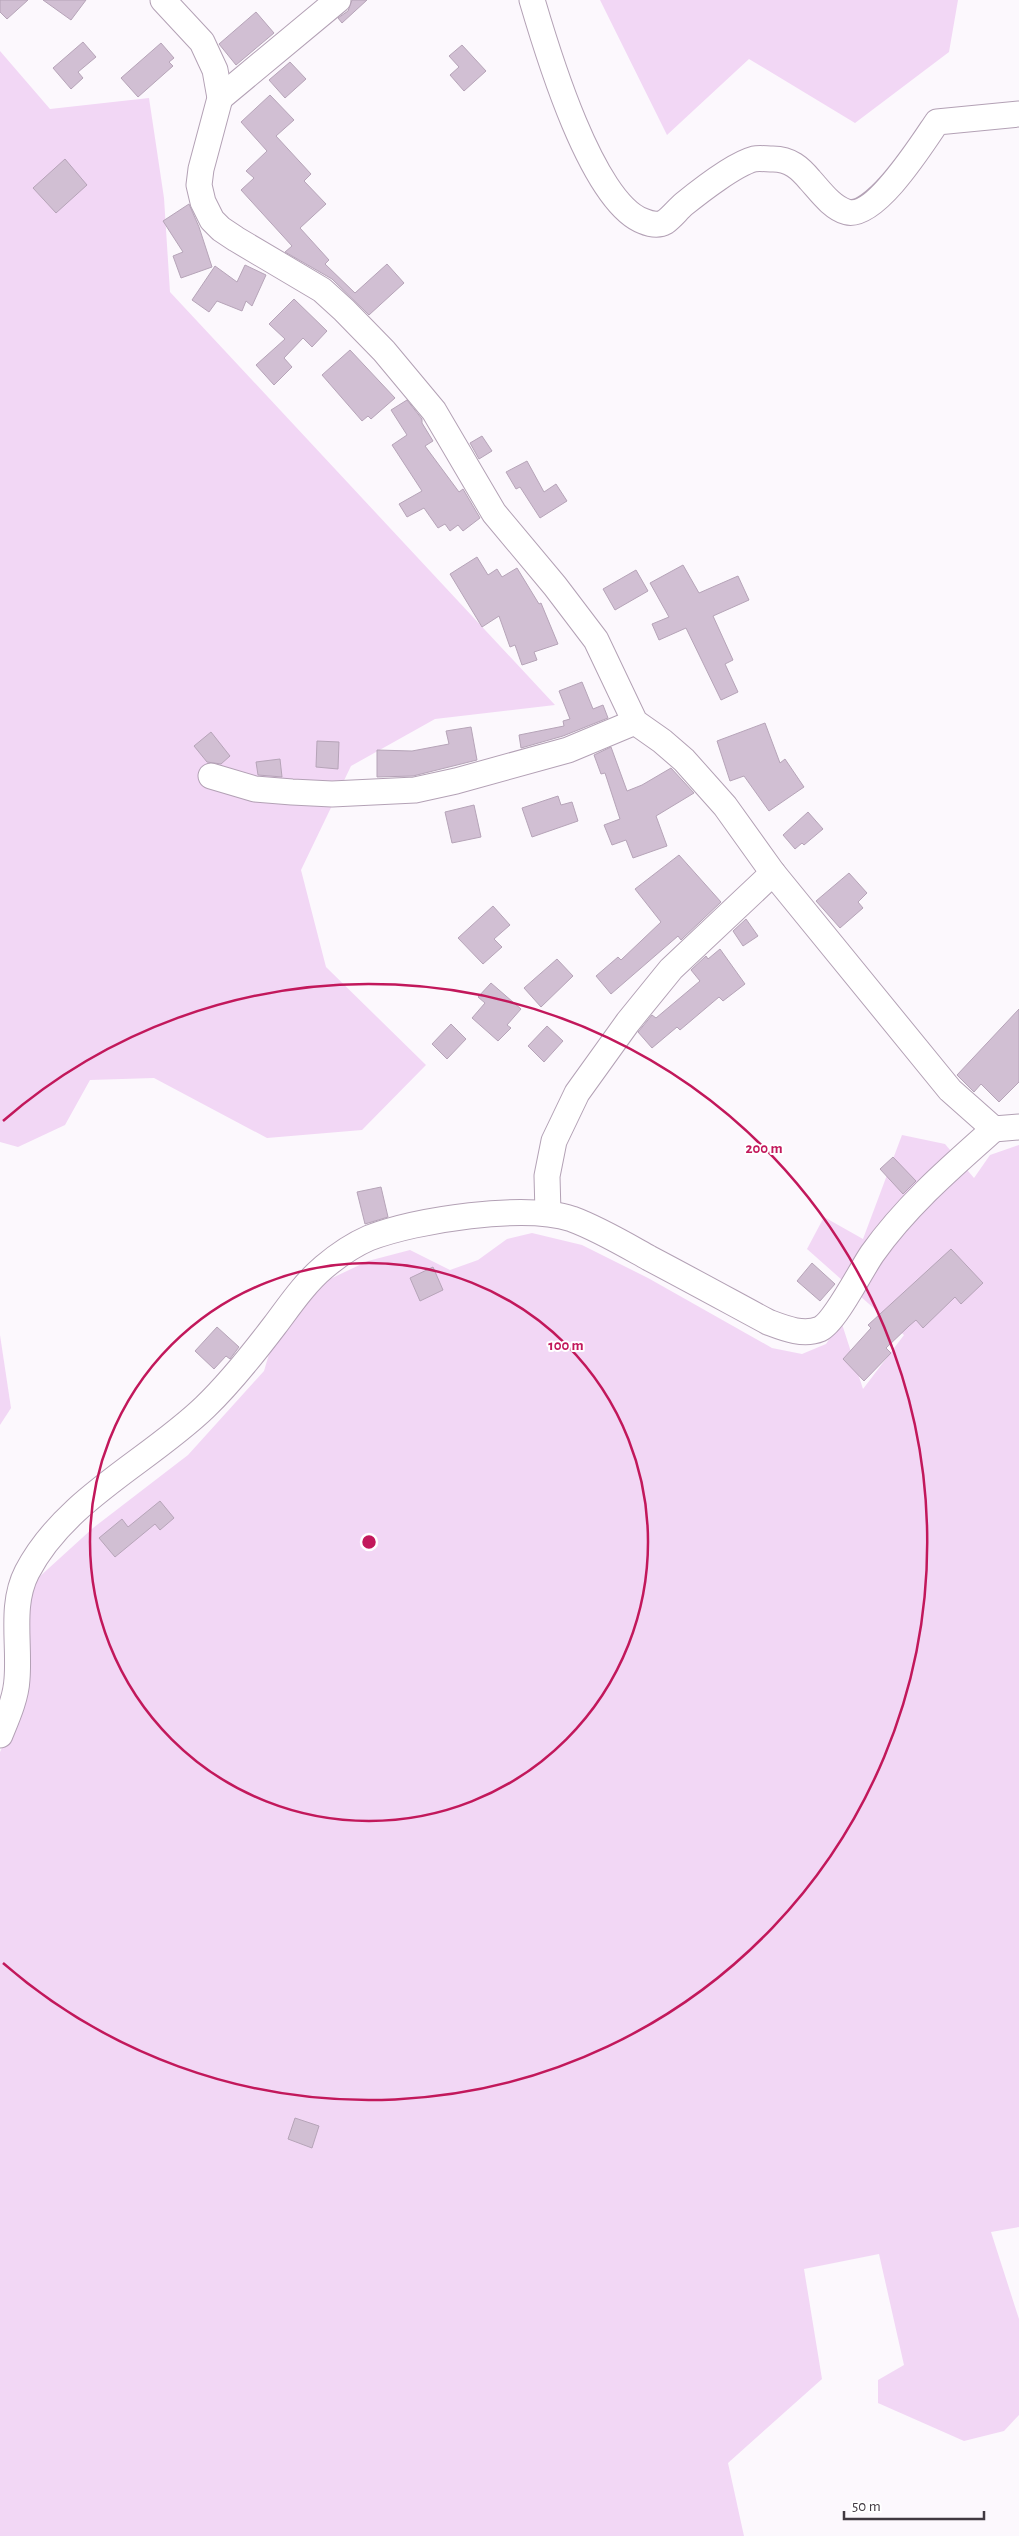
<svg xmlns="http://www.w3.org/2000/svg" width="1019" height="2536" viewBox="0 0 1019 2536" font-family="'Alegreya Sans',sans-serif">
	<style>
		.green { fill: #f2d7f5 }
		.building { fill: #d1bfd3; stroke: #b6a4b8 }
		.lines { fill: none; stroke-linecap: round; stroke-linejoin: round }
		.minor-casing { stroke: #b3a1b5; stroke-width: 27 }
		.minor { stroke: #fff; stroke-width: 25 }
		.ring { fill: none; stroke: #c2185b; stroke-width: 2.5 }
		.centre { fill: #c2185b; stroke: #fff; stroke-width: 2.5 }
		.ring-label { font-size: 15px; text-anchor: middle; font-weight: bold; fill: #c2185b; stroke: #fff; stroke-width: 4; stroke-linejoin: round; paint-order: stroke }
	</style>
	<rect width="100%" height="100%" fill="#fcf8fd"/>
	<g class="green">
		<path d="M600 0H958L949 52 855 123 749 59 667 135Z"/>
		<path d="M0 51 50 109 149 98 164 198 170 292 555 705 435 719 351 766 301 870 326 967 426 1065 362 1130 267 1138 154 1078 90 1080 65 1125 18 1147 0 1142Z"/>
		<path d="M902 1135 945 1144 974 1178 990 1155 1019 1145V2227L991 2232 1019 2319V2415L1004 2431 964 2441 878 2403V2380L904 2365 879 2254 804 2269 822 2379 728 2463 744 2536H0V1752L10 1730 27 1588 93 1528 188 1455 264 1371 272 1344 289 1311 330 1279 368 1261 410 1250 450 1270 478 1260 507 1239 532 1233 582 1245 648 1278 772 1348 802 1354 826 1344 841 1321 863 1389 904 1335 807 1249 824 1217 863 1239Z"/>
		<path d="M0 1335 11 1408 0 1425Z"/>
	</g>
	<g class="building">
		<path d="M0 0H28L7 19 0 12Z"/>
		<path d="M43 0H86L71 20Z"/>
		<path d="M352 0H367L342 23 338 18 348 11Z"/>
		<path d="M256 12 274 33 236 65 219 44Z"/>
		<path d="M83 42 96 57 78 72 83 78 71 89 53 68Z"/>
		<path d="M161 43 174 58 169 62 173 66 138 97 121 78Z"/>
		<path d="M462 45 486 71 464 91 450 75 459 67 449 56Z"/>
		<path d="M290 62 306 79 285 98 269 80Z"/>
		<path d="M270 95 294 120 276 136 311 174 304 181 326 204 300 228 329 260 325 264 355 293 387 264 404 283 369 315 332 279 285 252 292 246 241 190 254 178 246 171 267 151 241 122Z"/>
		<path d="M65 159 87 185 56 213 33 188Z"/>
		<path d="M189 204 199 227 212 267 181 278 173 256 183 252 163 221Z"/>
		<path d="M245 265 266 275 252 306 246 301 242 311 217 301 209 312 192 300 215 266 237 282Z"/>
		<path d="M294 299 327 331 312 347 303 338 284 358 292 367 274 385 256 365 285 339 269 324Z"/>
		<path d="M350 350 395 398 371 419 368 416 362 421 322 375Z"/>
		<path d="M407 400 422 419V423L433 441 425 446 459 492 463 489 480 518 463 531 458 525 450 531 445 524 438 528 424 508 407 517 399 504 422 491 392 445 407 435 391 410Z"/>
		<path d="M482 436 492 451 479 459 470 443Z"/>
		<path d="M527 461 544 492 556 484 567 501 540 518 520 487 516 489 506 472Z"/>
		<path d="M477 557 488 575 497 569 502 577 517 568 539 604 541 603 558 644 534 652 537 660 522 665 515 645 510 647 499 616 482 627 450 574Z"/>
		<path d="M683 565 699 593 738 576 749 600 713 616 733 660 725 664 738 692 721 700 686 628 659 640 652 624 669 617 650 583Z"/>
		<path d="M636 570 648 591 615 610 603 589Z"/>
		<path d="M582 682 593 709 603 705 608 718 563 736 521 748 519 735 564 726 563 721 570 719 559 691Z"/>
		<path d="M765 723 780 763 785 759 804 787 769 811 744 776 730 781 717 741Z"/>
		<path d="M471 727 477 760 413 776 377 777V750L412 751 449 744 446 731Z"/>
		<path d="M211 732 230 756 221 764 207 762 194 746Z"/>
		<path d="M317 741 339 742 338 769 316 767Z"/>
		<path d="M611 747 627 791 642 785 671 768 694 793 656 816 667 846 633 858 626 840 612 845 604 825 620 819 605 773 601 774 594 755Z"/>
		<path d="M280 759 282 777 258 775 256 762Z"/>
		<path d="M558 796 561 805 572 802 578 821 532 837 522 808Z"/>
		<path d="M474 805 481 837 452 843 445 812Z"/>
		<path d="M808 812 823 829 804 845 802 843 795 849 783 835Z"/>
		<path d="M679 855 721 902 681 940 678 936 611 994 596 976 618 957 621 960 661 922 635 889Z"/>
		<path d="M849 873 867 893 858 902 863 908 840 928 816 901Z"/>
		<path d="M493 906 510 925 494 939 502 947 483 964 458 938Z"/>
		<path d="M746 919 758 936 743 946 733 931Z"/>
		<path d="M720 949 745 984 723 1001 719 997 680 1030 677 1027 652 1048 638 1032 652 1015 656 1018 700 981 691 970 706 956 708 959Z"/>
		<path d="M557 959 573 976 541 1007 524 988Z"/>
		<path d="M491 983 521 1009 507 1025 511 1028 498 1041 472 1018 485 1003 478 997Z"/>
		<path d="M1019 1009V1082L999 1102 981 1084 974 1092 957 1075Z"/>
		<path d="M451 1024 466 1039 447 1059 432 1044Z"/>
		<path d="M547 1026 563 1041 544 1062 528 1046Z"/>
		<path d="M893 1157 916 1181 903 1194 880 1169Z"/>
		<path d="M381 1187 388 1217 365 1224 357 1192Z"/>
		<path d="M951 1249 983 1283 961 1304 955 1297 923 1328 916 1320 909 1326 886 1348 891 1353 864 1381 843 1359 871 1328 868 1325Z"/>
		<path d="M812 1263 835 1284 820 1301 797 1281Z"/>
		<path d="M433 1267 443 1290 420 1301 410 1278Z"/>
		<path d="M217 1327 239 1347 230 1359 226 1356 214 1369 195 1351Z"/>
		<path d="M160 1501 174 1518 160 1530 155 1524 115 1557 99 1538 122 1519 128 1527Z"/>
		<path d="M295 2118 319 2126 312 2148 288 2139Z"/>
	</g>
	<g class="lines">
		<defs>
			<g id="minor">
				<path d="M163 0 202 42 215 70 220 98 201 169 199 185 203 202 212 220 221 229 236 239 322 290 344 310 384 351 434 411 494 513 555 586 596 640 635 722 662 741 684 760 725 806 773 873 950 1090 994 1129 1019 1127"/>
				<path d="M532 0C547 51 592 202 643 221 650 224 658 226 665 222 672 217 678 209 684 204 700 191 735 164 754 159 759 158 767 159 773 159 790 159 800 168 810 180 820 191 832 208 847 212 875 219 922 144 937 122L1019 114"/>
				<path d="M220 98 338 0"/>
				<path d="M211 776 255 789 292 792 332 794 415 790 456 781 568 750 635 722"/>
				<path d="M548 1213 547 1176 554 1141 577 1093 628 1022 671 969 773 873"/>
				<path d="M0 1735C7 1718 16 1698 17 1679 20 1643 10 1605 27 1572 65 1499 148 1462 205 1407 231 1382 253 1354 275 1325 290 1305 305 1283 324 1267 337 1256 353 1245 369 1238 416 1220 524 1203 572 1219 599 1229 624 1244 649 1258 689 1279 729 1301 768 1322 784 1328 803 1336 820 1329 835 1322 861 1270 872 1254 906 1206 950 1168 994 1129"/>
			</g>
		</defs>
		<use href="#minor" class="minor-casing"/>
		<use href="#minor" class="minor"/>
	</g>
	<g class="ring">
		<circle cx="369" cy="1542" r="279"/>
		<path d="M3 1121A558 558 0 1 1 3 1963"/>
	</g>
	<circle cx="369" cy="1542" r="8" class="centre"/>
	<g class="ring-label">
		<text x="764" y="1153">200 m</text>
		<text x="566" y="1350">100 m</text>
	</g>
	<path d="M844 2511v8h140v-8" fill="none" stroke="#403941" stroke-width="2.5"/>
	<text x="852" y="2511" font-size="15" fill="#403941" stroke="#ffffff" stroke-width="4" paint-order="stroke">50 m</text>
</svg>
